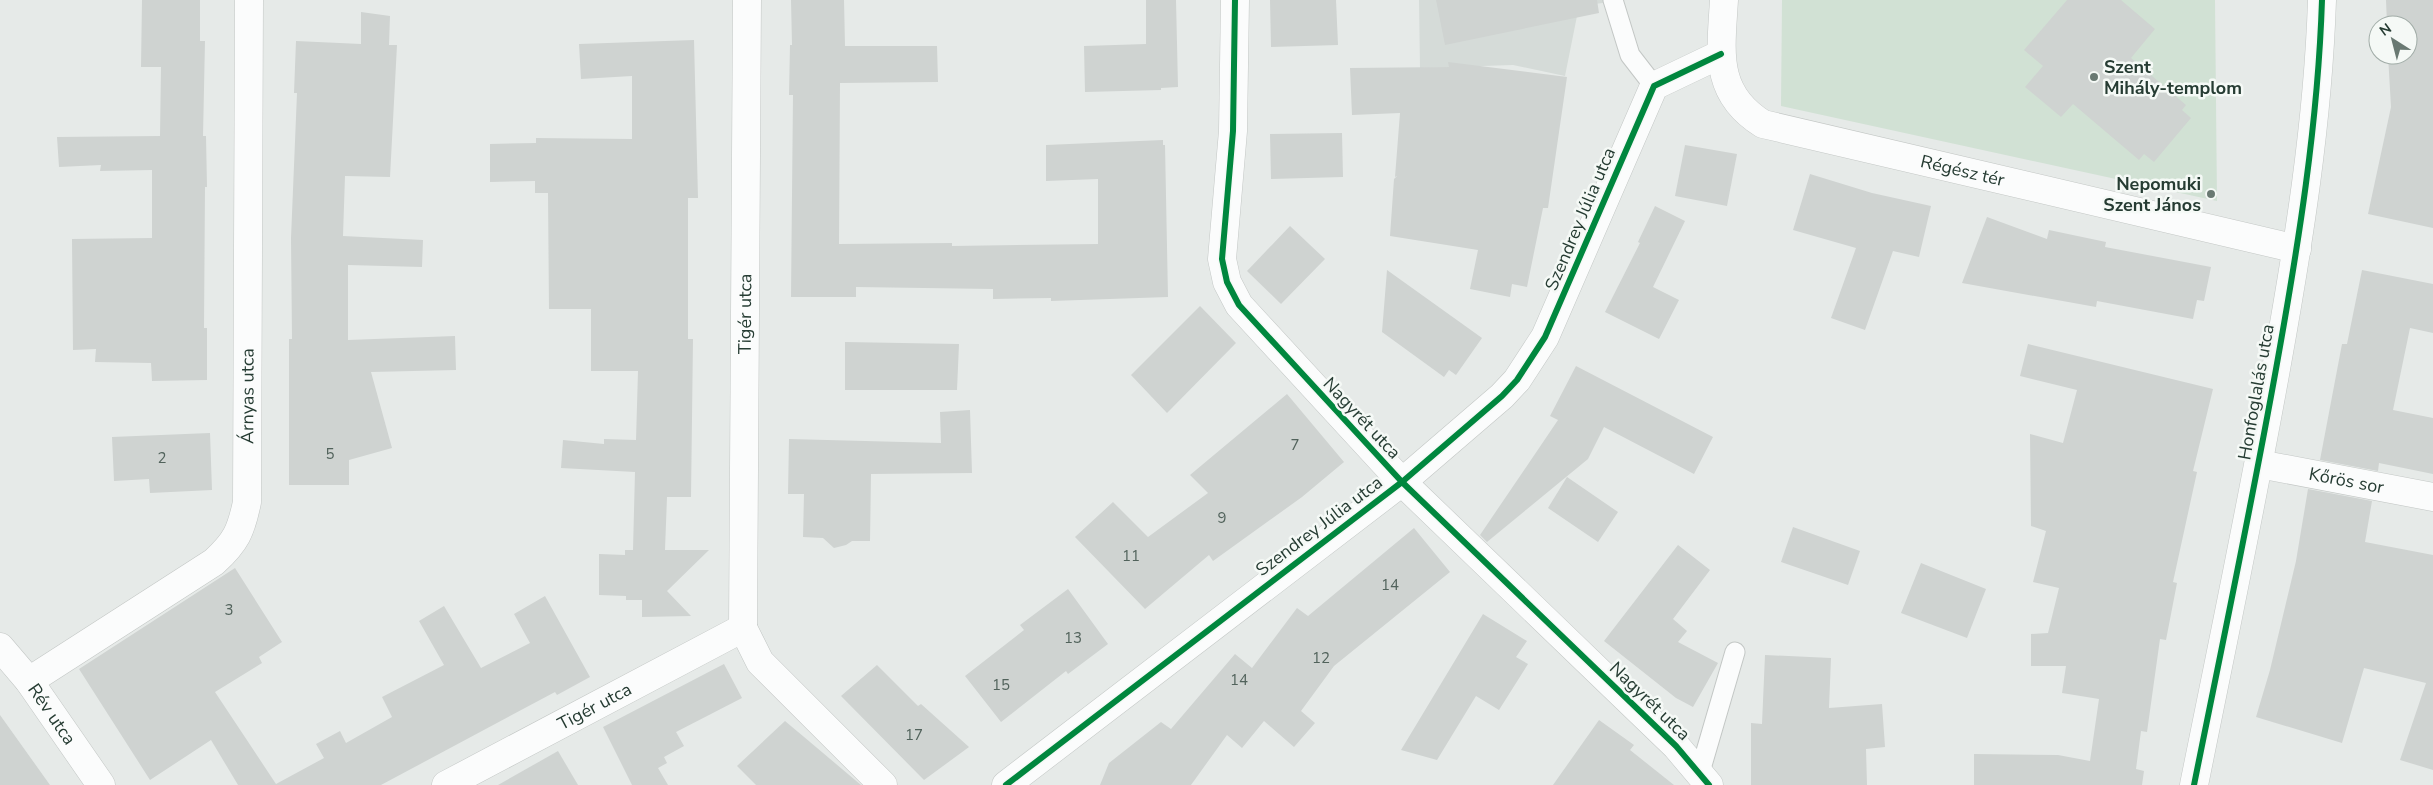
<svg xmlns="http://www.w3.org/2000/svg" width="2433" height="785" viewBox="0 0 2433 785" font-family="'Nunito Sans',sans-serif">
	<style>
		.built { fill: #d5dbd8 }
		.green { fill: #d1e1d4 }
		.building { fill: #cfd3d1 }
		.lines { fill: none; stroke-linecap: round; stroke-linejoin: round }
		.service-casing { stroke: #c3c7c5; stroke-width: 21 }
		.minor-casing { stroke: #c3c7c5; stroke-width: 29 }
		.service { stroke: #fbfcfc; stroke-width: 19 }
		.minor { stroke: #fbfcfc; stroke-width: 28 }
		.cycleway-casing { stroke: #f5f9f6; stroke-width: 9 }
		.cycleway { stroke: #00873e; stroke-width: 6 }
		.poi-dot { fill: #697972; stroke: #f5f9f6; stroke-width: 2 }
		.labels { text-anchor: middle; stroke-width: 5; stroke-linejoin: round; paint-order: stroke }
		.number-label { font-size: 15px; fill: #51625b }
		.poi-label { font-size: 18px; font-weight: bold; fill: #263c33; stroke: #f5f9f6; text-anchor: start }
		.street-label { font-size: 18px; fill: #263c33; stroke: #f5f9f6 }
	</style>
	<rect width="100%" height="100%" fill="#e6eae8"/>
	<path class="built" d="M1419 0H1626L1579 6 1565 76 1513 65 1420 68Z"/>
	<path class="green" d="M1782 0H2215L2217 201 1781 106Z"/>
	<g class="building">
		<path d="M142 0H200V41H205L203 136H206L207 187H205L204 328H207V380L152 381 151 363 95 362 96 349 73 350 72 239 152 238V170L100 171 101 165 59 167 57 137 160 136 161 67H141Z"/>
		<path d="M791 0H844L845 46H937L938 82 840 83 839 244 952 243V246L1098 244V179L1046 181V145L1163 140V145H1165L1168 297 1051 301V298L993 299V289L856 287V297H791L793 95H789L790 45H792Z"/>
		<path d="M1146 0H1176L1178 87 1161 88V90L1085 92 1084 46 1146 44Z"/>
		<path d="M1270 0H1336L1338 45 1271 47Z"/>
		<path d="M1436 0H1597L1599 13 1445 45Z"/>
		<path d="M2067 0H2121L2155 29 2131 58 2186 105 2182 110 2191 118 2154 162 2144 154 2139 160 2073 104 2061 117 2025 87 2043 66 2024 50Z"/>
		<path d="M2386 0H2433V228L2368 214 2391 107 2388 55H2408V25H2387Z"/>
		<path d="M361 12 390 16 389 45H397L390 177 345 176 343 236 423 240 422 267 348 265V340L455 336 456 370 371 372 392 448 349 460V485H289V339H292L291 238 297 93H294L296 41 361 44Z"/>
		<path d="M694 40 698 198H688V339H693L691 497H667L665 550H709L667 591 691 616 642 617V600H626V596L599 595V554L625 555V550H633L635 472 561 468 563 440 604 444V439L636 440 638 371H591V309H549L548 193H535V181L490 182V144L536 143V138L632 139V76L581 79 579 44Z"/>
		<path d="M1448 62 1567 77 1548 208H1543L1527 287 1512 284 1510 297 1470 289 1478 250 1390 236 1394 179 1397 176 1395 177 1400 113 1352 115 1350 68 1449 67Z"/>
		<path d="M1342 133 1343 177 1271 179 1270 134Z"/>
		<path d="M1685 145 1737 154 1727 206 1675 196Z"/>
		<path d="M1810 174 1872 193 1931 206 1919 257 1893 251 1865 330 1831 318 1856 248 1793 230Z"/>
		<path d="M1655 206 1685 221 1653 287 1679 300 1659 339 1605 312 1640 243 1638 242Z"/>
		<path d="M1987 217 2047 239 2049 230 2106 242 2105 247 2211 267 2204 301 2197 300 2193 319 2097 301 2096 307 1962 283Z"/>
		<path d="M1290 226 1325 259 1281 304 1247 271Z"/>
		<path d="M1387 270 1482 338 1456 375 1449 370 1444 377 1382 332Z"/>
		<path d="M2362 270 2433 284V333L2410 328 2393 410 2433 418V474L2379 463 2378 471 2320 460 2342 344H2347Z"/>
		<path d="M1200 306 1236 343 1167 413 1131 375Z"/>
		<path d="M845 342 959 344 957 390H845Z"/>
		<path d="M2028 344 2213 389 2193 471 2197 472 2173 582 2177 583 2166 640 2160 639 2147 732 2141 731 2136 769 2144 771 2142 785H1974V754L2058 755 2090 761 2099 699 2062 693 2066 666H2031V634L2048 633 2059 588 2033 582 2046 531 2031 526 2030 434 2063 443 2077 390 2020 376Z"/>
		<path d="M1576 366 1713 437 1694 474 1604 427 1588 459 1487 542 1480 535 1558 420 1550 416Z"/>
		<path d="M1287 394 1344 462 1302 497 1213 561 1209 555 1145 609 1075 537 1113 502 1148 537 1208 493 1190 475Z"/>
		<path d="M970 410 972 473 871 474 870 541H852L846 545 834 548 823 538 803 537 804 494H788L789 439 941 443 940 412Z"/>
		<path d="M210 433 212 490 150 493 149 479 114 481 112 437Z"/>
		<path d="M1567 477 1618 512 1598 542 1548 508Z"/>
		<path d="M2308 489 2372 501 2365 542 2433 555V770L2400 760 2426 683 2364 668 2342 743 2256 717 2270 670 2296 561Z"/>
		<path d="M1793 527 1860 551 1848 585 1781 562Z"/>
		<path d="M1414 528 1450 572 1334 666 1301 711 1315 723 1294 747 1264 721 1242 748 1227 735 1191 785H1100L1109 763 1161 722 1171 729 1235 654 1252 668 1297 608 1308 616Z"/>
		<path d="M1678 545 1710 570 1673 619 1687 631 1678 642 1718 663 1693 707 1676 698 1604 641Z"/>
		<path d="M1921 563 1986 589 1967 638 1901 613Z"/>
		<path d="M235 568 282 642 259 657 262 663 215 692 276 784 324 758 316 744 340 731 346 743 392 717 382 697 444 665 419 621 444 606 481 668 530 643 514 614 545 596 590 677 557 695 555 692 381 785H238L211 740 150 780 79 669Z"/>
		<path d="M1068 589 1108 644 1068 674 1066 671 1001 722 965 676 1024 630 1020 625Z"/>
		<path d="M1483 614 1527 641 1516 657 1528 664 1499 710 1476 696 1437 760 1401 750Z"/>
		<path d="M1765 655 1831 658 1829 708 1882 704 1885 747 1866 749 1867 785H1751V723L1762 724Z"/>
		<path d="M724 664 742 698 676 732 684 746 664 757 667 763 658 768 668 785H632L603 727Z"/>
		<path d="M877 665 918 706 921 704 969 747 924 780 841 696Z"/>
		<path d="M0 715 50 785H0Z"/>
		<path d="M1599 720 1634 745 1630 750 1674 785H1553Z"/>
		<path d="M785 721 810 742 861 785H756L737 766Z"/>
		<path d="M558 751 578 785H498Z"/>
	</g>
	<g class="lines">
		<defs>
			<g id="service">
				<path d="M1613 0 1630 55 1654 86"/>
				<path d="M1700 772 1735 652"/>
			</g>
			<g id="minor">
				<path d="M1235 0 1233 131 1222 259 1227 282 1239 305 1402 482 1676 746 1709 785"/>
				<path id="s1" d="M1724 0C1721 51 1713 93 1763 124L2297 249"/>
				<path id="s2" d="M2259 464 2433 497"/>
				<path d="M743 628 760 662 883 785"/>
				<path id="s3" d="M0 647 29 681 101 785"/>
				<path id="s4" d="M29 681 214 562C236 542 241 531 247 502L249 0"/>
				<path id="s5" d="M446 785 743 628 747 0"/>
				<path d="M1006 785 1402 482 1502 396 1517 380 1545 337 1654 86 1721 54"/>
				<path d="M2194 785C2222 646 2251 508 2276 369 2298 247 2318 124 2322 0"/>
			</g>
		</defs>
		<use href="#service" class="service-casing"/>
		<use href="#minor" class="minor-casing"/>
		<use href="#service" class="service"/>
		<use href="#minor" class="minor"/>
		<defs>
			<g id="cycleway">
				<path d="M1235 0 1233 131 1222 259 1227 282 1239 305 1402 482 1676 746 1709 785"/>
				<path d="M1006 785 1402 482 1502 396 1517 380 1545 337 1654 86 1721 54"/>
				<path d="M2194 785C2222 646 2251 508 2276 369 2298 247 2318 124 2322 0"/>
			</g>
		</defs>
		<use href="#cycleway" class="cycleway-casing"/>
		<use href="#cycleway" class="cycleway"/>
	</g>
	<g class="poi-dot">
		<circle cx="2094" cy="77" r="5"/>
		<circle cx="2211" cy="194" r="5"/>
	</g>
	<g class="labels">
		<g class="number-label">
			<text x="1295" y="450">7</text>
			<text x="330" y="459">5</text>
			<text x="162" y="463">2</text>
			<text x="1222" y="523">9</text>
			<text x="1131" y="561">11</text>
			<text x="1390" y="590">14</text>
			<text x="229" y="615">3</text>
			<text x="1073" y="643">13</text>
			<text x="1321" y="663">12</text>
			<text x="1239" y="685">14</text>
			<text x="1001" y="690">15</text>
			<text x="914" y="740">17</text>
		</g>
		<g class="poi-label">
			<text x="2104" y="73">Szent<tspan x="2104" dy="21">Mihály-templom</tspan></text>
			<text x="2201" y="190" text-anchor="end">Nepomuki<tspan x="2201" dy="21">Szent János</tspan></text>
		</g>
		<g class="street-label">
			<text dy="6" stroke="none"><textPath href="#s1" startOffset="344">Régész tér</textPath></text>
			<text transform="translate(1580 219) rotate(-67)" y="6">Szendrey Júlia utca</text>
			<text dy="6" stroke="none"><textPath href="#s5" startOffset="650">Tigér utca</textPath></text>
			<text transform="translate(2256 392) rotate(-80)" y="6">Honfoglalás utca</text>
			<text dy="6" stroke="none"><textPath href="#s4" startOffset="396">Árnyas utca</textPath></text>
			<text transform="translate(1362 418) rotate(47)" y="6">Nagyrét utca</text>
			<text dy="6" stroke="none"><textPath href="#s2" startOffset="89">Kőrös sor</textPath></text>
			<text transform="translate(1319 526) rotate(-37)" y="6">Szendrey Júlia utca</text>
			<text transform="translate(1650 701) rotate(44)" y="6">Nagyrét utca</text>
			<text dy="6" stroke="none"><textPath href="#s5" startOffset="168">Tigér utca</textPath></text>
			<text dy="6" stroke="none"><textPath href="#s3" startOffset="85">Rév utca</textPath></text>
		</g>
	</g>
	<g transform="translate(2393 40) rotate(324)"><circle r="24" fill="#f5f9f6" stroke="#a2ada8"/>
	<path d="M0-4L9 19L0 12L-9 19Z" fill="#697972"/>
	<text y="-8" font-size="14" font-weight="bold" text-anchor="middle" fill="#263c33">N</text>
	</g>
</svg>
